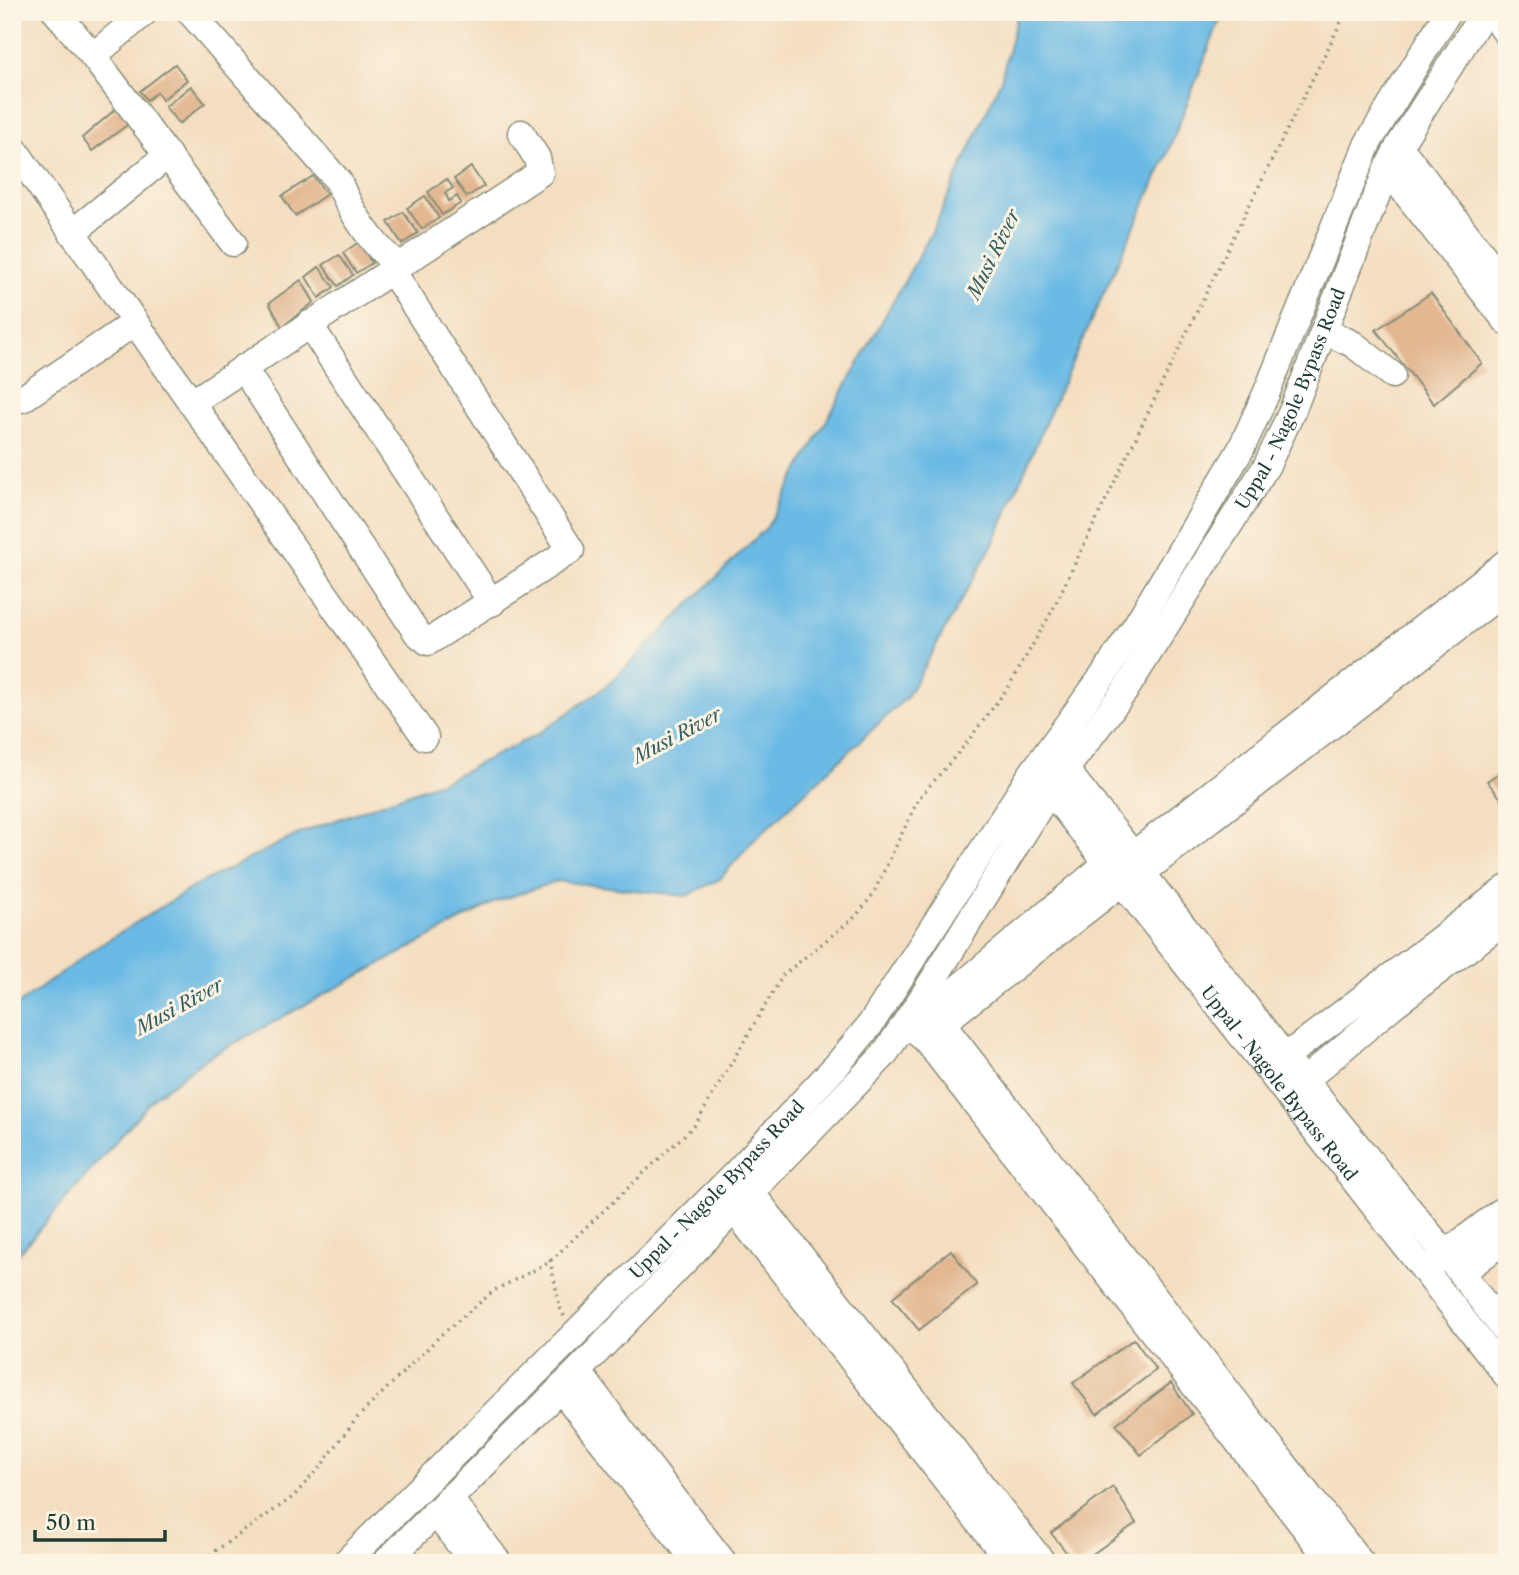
<svg xmlns="http://www.w3.org/2000/svg" width="1519" height="1575" viewBox="0 0 1519 1575" font-family="'Libre Caslon Text',serif">
	<style>
		.water { fill: #6bbae5; stroke: #457c8c; stroke-width: 2 }
		.building { fill: #e2b791 }
		.lines { fill: none; stroke-linecap: round; stroke-linejoin: round }
		.minor-casing { stroke: #8a8e7a; stroke-width: 29 }
		.path { stroke: #8a8e7a; stroke-width: 3.5; stroke-dasharray: 2 5; stroke-linecap: butt }
		.minor { stroke: #fff; stroke-width: 26 }
		.labels { text-anchor: middle; stroke-width: 6; stroke-linejoin: round; paint-order: stroke }
		.street-label { font-size: 18px; fill: #1f3d34; stroke: #fcf5e5 }
		.water-label { font-size: 19px; font-style: italic; fill: #325c60; stroke: #fcf5e5 }
	</style>
	<rect width="100%" height="100%" fill="#fcf5e5"/>
	<filter id="ink" filterUnits="userSpaceOnUse"><feTurbulence type="fractalNoise" baseFrequency=".0143" numOctaves="2"/><feDisplacementMap in="SourceGraphic" scale="14" xChannelSelector="R" yChannelSelector="G"/><feConvolveMatrix kernelMatrix="1 2 1 2 8 2 1 2 1" color-interpolation-filters="sRGB"/></filter>
	<filter id="wash" filterUnits="userSpaceOnUse"><feTurbulence type="fractalNoise" baseFrequency=".00686" numOctaves="4" result="noise"/><feDisplacementMap in="SourceGraphic" scale="28" xChannelSelector="R" yChannelSelector="G"/><feGaussianBlur stdDeviation="1.57" result="paint"/><feColorMatrix in="noise" values="0 0 0 0 0 0 0 0 0 0 0 0 0 0 0 0 0 1.4 0 .05"/><feComposite in="paint" operator="in"/></filter>
	<g filter="url(#wash)">
		<rect width="100%" height="100%" fill="#f4dec1"/>
		<path class="water" d="M1018 12H1223L1164 162 1059 391 994 542 907 697 752 842 720 879 686 896 557 881 495 902 207 1058 155 1096 12 1261V1009L94 949 198 884 301 833 448 779 538 734 608 685 767 527 932 232 1001 80Z"/>
		<g id="blocks">
			<g class="building">
				<path d="M175 64 187 80 162 100 157 92 147 100 140 91Z"/>
				<path d="M191 86 205 103 179 124 165 107Z"/>
				<path d="M118 107 131 122 92 151 82 138Z"/>
				<path d="M471 167 484 186 467 197 454 179Z"/>
				<path d="M313 176 327 194 295 216 282 196Z"/>
				<path d="M447 179 453 188 445 193 449 201 457 196 461 203 442 215 428 192Z"/>
				<path d="M425 196 439 218 422 229 407 208Z"/>
				<path d="M403 212 418 233 402 244 388 222Z"/>
				<path d="M359 242 372 263 356 273 343 253Z"/>
				<path d="M339 255 353 275 338 286 323 265Z"/>
				<path d="M319 267 334 287 319 298 306 277Z"/>
				<path d="M301 280 314 302 282 327 269 303Z"/>
				<path d="M1431 293 1482 363 1434 404 1376 330Z"/>
				<path d="M1507 768V806L1487 781Z"/>
				<path d="M951 1250 977 1285 919 1330 892 1298Z"/>
				<path d="M1134 1339 1156 1370 1097 1414 1073 1383Z"/>
				<path d="M1171 1383 1192 1414 1141 1455 1116 1424Z"/>
				<path d="M1113 1487 1136 1523 1080 1563H1075L1051 1533Z"/>
			</g>
		</g>
	</g>
	<g filter="url(#ink)">
		<use href="#blocks" fill-opacity="0" stroke="#8a8e7a" stroke-width="2"/>
		<g class="lines">
			<defs>
				<g id="minor">
					<path d="M56 12 93 56 233 243"/>
					<path d="M190 12 339 182C348 208 376 251 399 265"/>
					<path d="M1491 12 1507 34"/>
					<path d="M93 56 145 12"/>
					<path d="M12 146 425 737"/>
					<path d="M1399 146 1507 287"/>
					<path d="M1387 169 1507 322"/>
					<path d="M72 233 168 155"/>
					<path d="M309 324 492 603"/>
					<path d="M1324 331 1353 344 1392 375"/>
					<path d="M243 368 417 633 428 642 571 550 393 272"/>
					<path d="M22 399 134 323"/>
					<path d="M191 403 540 173 537 158 521 133"/>
					<path d="M1055 756 1133 855 1142 873 1285 1057 1461 1273 1507 1333"/>
					<path id="s1" d="M1039 780 1050 790 1507 1376"/>
					<path d="M949 996 1106 864 1133 855 1507 562"/>
					<path d="M932 1011 1361 1563"/>
					<path d="M914 1030 927 1041 1332 1563"/>
					<path d="M927 1041 941 1024 1121 883 1142 873 1507 589"/>
					<path d="M1285 1057 1507 888"/>
					<path d="M1304 1081 1391 1007 1507 919"/>
					<path d="M741 1180 1043 1563"/>
					<path d="M725 1198 1011 1563"/>
					<path d="M1433 1263 1507 1207"/>
					<path d="M1461 1273 1507 1238"/>
					<path d="M578 1371 631 1443 724 1563"/>
					<path d="M560 1388 697 1563"/>
					<path d="M449 1498 499 1563"/>
					<path d="M435 1512 474 1563"/>
					<path id="s2" d="M345 1563 736 1173 837 1065 870 1025 1032 773 1105 673 1137 624 1241 449 1266 394 1368 143 1448 12"/>
					<path id="s3" d="M385 1563 578 1371 884 1055 922 998 1050 790 1124 692 1267 465 1293 409 1387 169 1399 146 1484 12"/>
				</g>
			</defs>
			<use href="#minor" class="minor-casing"/>
			<g class="path">
				<path d="M550 1260 560 1308 564 1316"/>
				<path d="M198 1563 293 1497 324 1462 357 1418 442 1334 495 1290 548 1263 695 1125 783 975 855 917 872 896 919 798 965 745 1009 686 1052 611 1219 266 1346 12"/>
			</g>
			<use href="#minor" class="minor"/>
		</g>
	</g>
	<g class="labels">
		<g class="street-label">
			<text dy="6" stroke="none"><textPath href="#s3" startOffset="1486">Uppal - Nagole Bypass Road</textPath></text>
			<text dy="6" stroke="none"><textPath href="#s1" startOffset="387">Uppal - Nagole Bypass Road</textPath></text>
			<text dy="6" stroke="none"><textPath href="#s2" startOffset="527">Uppal - Nagole Bypass Road</textPath></text>
		</g>
		<g class="water-label">
			<text transform="translate(993 254) rotate(-64)" y="7">Musi River</text>
			<text transform="translate(677 735) rotate(-28)" y="7">Musi River</text>
			<text transform="translate(179 1006) rotate(-29)" y="7">Musi River</text>
		</g>
	</g>
	<rect width="1519" height="1575" fill="none" stroke="#fcf5e5" stroke-width="42"/>
	<path d="M35 1530v10h130v-10" fill="none" stroke="#1f3d34" stroke-width="3.5"/>
	<text x="46" y="1530" font-size="21" fill="#1f3d34" stroke="#fcf5e5" stroke-width="5" paint-order="stroke">50 m</text>
</svg>
